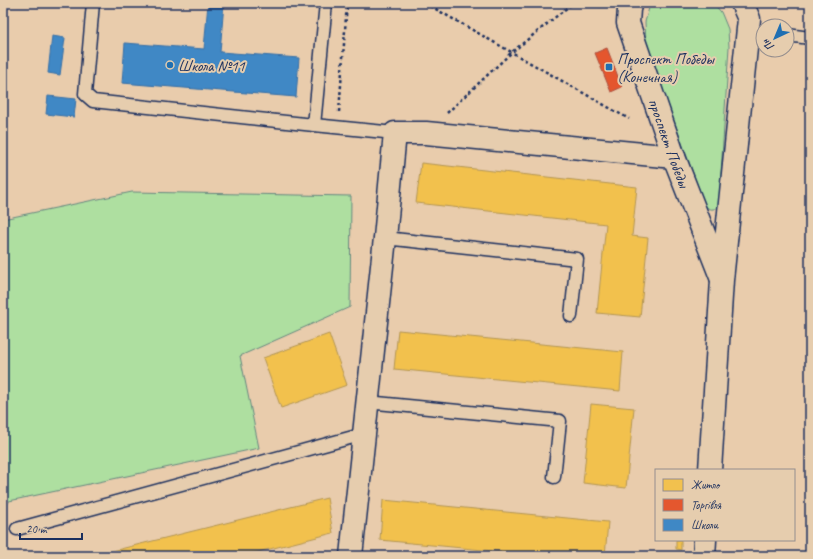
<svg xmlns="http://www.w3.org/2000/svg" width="813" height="559" viewBox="0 0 813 559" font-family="Caveat,sans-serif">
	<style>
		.green { fill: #aedfa0; stroke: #64877f }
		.homes { fill: #f2c14e; stroke: #b29553 }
		.shops { fill: #e4572e; stroke: #a84b3c }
		.schools { fill: #3f88c5; stroke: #346da6 }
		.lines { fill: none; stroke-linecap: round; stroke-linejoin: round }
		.lane-casing { stroke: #1b2f5e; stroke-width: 15 }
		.street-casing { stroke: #1b2f5e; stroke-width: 25 }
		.secondary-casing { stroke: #1b2f5e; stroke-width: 25 }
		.path { stroke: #1b2f5e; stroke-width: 2.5; stroke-dasharray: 3 3; stroke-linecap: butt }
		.lane { stroke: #e6cdae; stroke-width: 12 }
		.street { stroke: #e6cdae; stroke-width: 22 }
		.secondary { stroke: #e6cdae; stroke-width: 22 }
		.poi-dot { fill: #1f6fb2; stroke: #e6cdae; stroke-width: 1.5 }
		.labels { text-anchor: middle; stroke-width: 4; stroke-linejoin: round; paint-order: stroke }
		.poi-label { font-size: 16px; fill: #1b2f5e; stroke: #e6cdae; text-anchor: start }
		.street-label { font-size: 16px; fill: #1b2f5e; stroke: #e6cdae }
	</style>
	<rect width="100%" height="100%" fill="#e9ccac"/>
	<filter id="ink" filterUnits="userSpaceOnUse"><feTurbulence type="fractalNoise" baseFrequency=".025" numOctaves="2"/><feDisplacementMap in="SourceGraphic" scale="8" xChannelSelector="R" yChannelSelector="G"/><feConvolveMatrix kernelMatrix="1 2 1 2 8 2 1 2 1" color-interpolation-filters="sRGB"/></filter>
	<g filter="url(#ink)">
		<g class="green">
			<path d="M654 3H713L721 12 728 29 729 47 719 204 718 207C713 210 710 210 705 206L649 52 646 42 645 22 649 8Z"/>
			<path d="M132 192 351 196 350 307 240 356 259 448 9 501 3 514V219Z"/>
		</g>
		<g class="homes">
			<path d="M591 3H601V7L591 5Z"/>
			<path d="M421 163 637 187 632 236 648 238 640 317 597 313 606 224 416 203Z"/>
			<path d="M398 330 623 352 620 391 394 369Z"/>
			<path d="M329 334 347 385 281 408 263 358Z"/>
			<path d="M591 404 634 408 626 488 583 483Z"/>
			<path d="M327 498 333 533 242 556H92Z"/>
			<path d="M383 500 608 522 605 556H545L380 540Z"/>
			<path d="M676 540H681V550L676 549Z"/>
		</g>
		<path class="shops" d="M607 48 622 87 611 92 595 53Z"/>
		<g class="schools">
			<path d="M208 3H224L220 52 299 58 296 97 122 83 125 43 204 49Z"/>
			<path d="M52 36 65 38 60 75 48 73Z"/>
			<path d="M48 96 76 99 74 117 46 114Z"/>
		</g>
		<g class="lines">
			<defs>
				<g id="lane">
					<path d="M93 3 85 94 93 101 314 125 395 133"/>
					<path d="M787 35 810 38"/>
					<path d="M314 125 326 3"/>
					<path d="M385 238 577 259 571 316"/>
					<path d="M367 402 560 421 554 477"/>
					<path d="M17 529 364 434"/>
				</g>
				<path id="street" d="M351 556 385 238 395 133H426L674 157"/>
				<g id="secondary">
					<path id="s1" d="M631 3 629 9 628 23 674 157 721 277"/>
					<path d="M710 470 722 280 749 19 742 3"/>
					<path d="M704 556 705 540"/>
				</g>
			</defs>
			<use href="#lane" class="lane-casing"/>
			<use href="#street" class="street-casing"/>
			<use href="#secondary" class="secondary-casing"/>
			<g class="path">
				<path d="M425 3 629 119"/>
				<path d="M339 112 347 3"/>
				<path d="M447 113 512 52 573 3"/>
			</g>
			<use href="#lane" class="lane"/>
			<use href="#street" class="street"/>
			<use href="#secondary" class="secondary"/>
		</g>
	</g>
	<g class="poi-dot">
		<circle cx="170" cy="65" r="4"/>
		<rect x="605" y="63" width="8" height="8" rx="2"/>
	</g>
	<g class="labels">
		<g class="poi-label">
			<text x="617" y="64">Проспект Победы<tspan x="617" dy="18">(Конечная)</tspan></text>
			<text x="178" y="71">Школа №11</text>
		</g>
		<g class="street-label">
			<text dy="6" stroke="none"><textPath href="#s1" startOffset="147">проспект Победы</textPath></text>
		</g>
	</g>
	<rect width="813" height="559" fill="none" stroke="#e6cdae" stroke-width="16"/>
	<rect x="8" y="8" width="797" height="543" fill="none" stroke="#1b2f5e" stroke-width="1.5" filter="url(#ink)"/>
	<rect x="655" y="469" width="140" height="72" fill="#e6cdae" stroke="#958e8e"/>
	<rect x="663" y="479" width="20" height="12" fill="#f2c14e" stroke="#958e8e"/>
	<text x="691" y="489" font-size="12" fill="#1b2f5e">Житло</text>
	<rect x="663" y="499" width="20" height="12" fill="#e4572e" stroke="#958e8e"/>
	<text x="691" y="509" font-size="12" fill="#1b2f5e">Торгівля</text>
	<rect x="663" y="519" width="20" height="12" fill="#3f88c5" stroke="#958e8e"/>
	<text x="691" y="529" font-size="12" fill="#1b2f5e">Школи</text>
	<g transform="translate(775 38) rotate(224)"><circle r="19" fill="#e6cdae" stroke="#958e8e"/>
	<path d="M0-3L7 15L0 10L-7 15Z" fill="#1f6fb2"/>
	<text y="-6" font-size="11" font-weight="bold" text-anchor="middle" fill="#1b2f5e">Пн</text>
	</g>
	<path d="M20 533v6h62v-6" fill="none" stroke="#1b2f5e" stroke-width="2"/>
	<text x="26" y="533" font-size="12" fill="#1b2f5e" stroke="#e6cdae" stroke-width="3" paint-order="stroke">20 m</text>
</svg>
